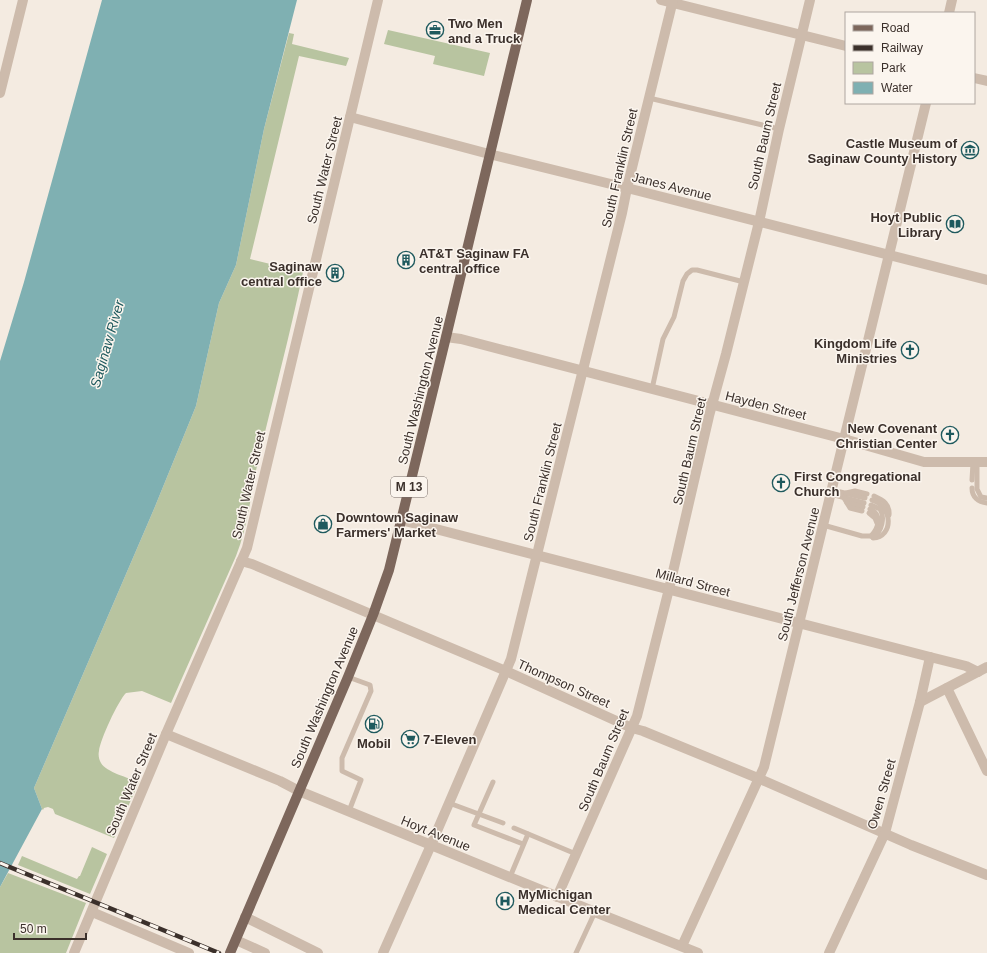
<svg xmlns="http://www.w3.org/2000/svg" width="987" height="953" viewBox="0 0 987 953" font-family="Helvetica,sans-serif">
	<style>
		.green { fill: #b8c4a0 }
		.water { fill: #7fb0b2 }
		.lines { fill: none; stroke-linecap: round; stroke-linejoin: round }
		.service { stroke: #cdbbac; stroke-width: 5 }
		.minor { stroke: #cdbbac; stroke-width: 10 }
		.tertiary { stroke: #cdbbac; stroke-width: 10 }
		.primary { stroke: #7d675c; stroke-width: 10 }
		.rail-casing { stroke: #3b302b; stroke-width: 4.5 }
		.rail { stroke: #fbf5ee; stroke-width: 3; stroke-dasharray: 9; stroke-linecap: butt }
		.labels { text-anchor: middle; stroke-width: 3; stroke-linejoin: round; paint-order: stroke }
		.shield { fill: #fbf5ee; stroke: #756b66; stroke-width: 1 }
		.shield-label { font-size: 12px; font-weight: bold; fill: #3b302b }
		.poi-label { font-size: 13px; font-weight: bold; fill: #3b302b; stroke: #fbf5ee; text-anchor: start }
		.street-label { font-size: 13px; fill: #3b302b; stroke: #fbf5ee }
		.water-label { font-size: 14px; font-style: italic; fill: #1f5a5e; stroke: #fbf5ee }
	</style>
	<rect width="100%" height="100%" fill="#f4ebe1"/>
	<g class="green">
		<path d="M388 30 490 53 484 76 433 64 435 56 384 44Z"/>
		<path d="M289 33 294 34 292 44 349 58 346 66 299 56 250 259 303 272C290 335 273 398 258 461 251 493 248 526 236 556L171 703 142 691 126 693C118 701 100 740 99 751 98 755 99 760 101 763 106 772 129 778 139 782L114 838 55 814 53 809 48 807 44 808 43 810 42 809 34 788 154 509 196 406 219 303 236 265 264 129Z"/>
		<path d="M92 847 107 854 90 894 18 865 22 856 77 879 79 876H80Z"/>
		<path d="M8 873 86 903 66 953H0V887Z"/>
	</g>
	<path class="water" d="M102 0H297L264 129 236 265 219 303 196 406 154 509 34 788 42 809 0 887V361L24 282Z"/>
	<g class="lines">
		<g class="service">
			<path d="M649 98 779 129"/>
			<path d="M652 389 663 339 674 317 683 281 687 274 692 270H697L744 282"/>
			<path d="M977 463V489L981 497 987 498"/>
			<path d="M972 480 973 463"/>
			<path d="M972 488C972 497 978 502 987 503"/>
			<path d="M832 490 865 498"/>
			<path d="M846 493 855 491 867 494"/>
			<path d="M831 494 864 503"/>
			<path d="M874 496C883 500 890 504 889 515"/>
			<path d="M844 498 847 503 863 507"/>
			<path d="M872 500C893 506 894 537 873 538"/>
			<path d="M847 503 850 508 862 511"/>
			<path d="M870 509C882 514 879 528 871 536"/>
			<path d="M869 513 875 518 877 523"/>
			<path d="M823 525 862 536H874C882 531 885 517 880 509L871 505"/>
			<path d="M348 677 370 685 371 691 342 758V771L361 780 349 811"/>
			<path d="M493 782 474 825 523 844"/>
			<path d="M449 803 503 823"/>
			<path d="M514 828 576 854"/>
			<path d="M510 877 528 834"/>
			<path d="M576 953 595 912"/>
		</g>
		<g class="minor">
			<path d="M661 0 846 46"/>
			<path d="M974 78 987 81"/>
			<path d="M0 93 23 0"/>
			<path d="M446 337 461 339 844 439 924 462H987"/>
			<path d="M401 520 930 657"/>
			<path d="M241 561 252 564 506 671 632 728 643 731 760 779 911 845 987 875"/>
			<path d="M947 688 987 771"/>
			<path d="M166 734 280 781 299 791"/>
			<path d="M557 897 637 716 669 589 709 416 726 354 759 222 779 129 810 0"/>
			<path d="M92 912 189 953"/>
			<path d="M245 917 318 953"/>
			<path d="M236 940 265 953"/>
			<path d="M74 953 166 734 247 548 378 0"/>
			<path d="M383 953 431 845 511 659 622 213 627 188 673 0"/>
		</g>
		<g class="tertiary">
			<path d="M949 13 952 0"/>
			<path d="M350 117 489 154 639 191 987 280"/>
			<path d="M920 702 987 667"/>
			<path d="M299 791 595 912 698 953"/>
			<path d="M682 946 764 767 926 103"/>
			<path d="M829 953 885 833 920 702 930 657 966 666 978 672"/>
		</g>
		<path class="primary" d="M230 953 348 677 373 615 389 570 446 337 527 0"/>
		<defs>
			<path id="rail" d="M0 863 219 953"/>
		</defs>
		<use href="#rail" class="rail-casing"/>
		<use href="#rail" class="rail"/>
	</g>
	<defs>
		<symbol id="office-ring" viewBox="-11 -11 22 22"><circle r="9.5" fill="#fbf5ee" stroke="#1f5a5e" stroke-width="1.5"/><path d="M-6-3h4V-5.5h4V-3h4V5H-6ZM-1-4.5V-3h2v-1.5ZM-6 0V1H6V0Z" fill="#1f5a5e"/></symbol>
		<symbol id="museum-ring" viewBox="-11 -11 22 22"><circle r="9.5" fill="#fbf5ee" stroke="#1f5a5e" stroke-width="1.5"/><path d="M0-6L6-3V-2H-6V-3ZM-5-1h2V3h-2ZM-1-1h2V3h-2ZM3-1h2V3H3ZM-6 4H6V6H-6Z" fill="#1f5a5e"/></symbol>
		<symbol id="library-ring" viewBox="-11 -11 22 22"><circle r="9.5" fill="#fbf5ee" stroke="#1f5a5e" stroke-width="1.5"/><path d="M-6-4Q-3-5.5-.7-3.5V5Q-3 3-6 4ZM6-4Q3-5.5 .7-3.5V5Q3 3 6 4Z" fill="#1f5a5e"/></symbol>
		<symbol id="building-ring" viewBox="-11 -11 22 22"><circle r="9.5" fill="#fbf5ee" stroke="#1f5a5e" stroke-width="1.5"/><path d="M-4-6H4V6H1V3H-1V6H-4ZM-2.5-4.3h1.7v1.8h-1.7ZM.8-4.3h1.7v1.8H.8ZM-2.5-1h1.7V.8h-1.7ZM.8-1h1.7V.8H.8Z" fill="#1f5a5e"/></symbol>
		<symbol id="church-ring" viewBox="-11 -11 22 22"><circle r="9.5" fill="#fbf5ee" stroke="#1f5a5e" stroke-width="1.5"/><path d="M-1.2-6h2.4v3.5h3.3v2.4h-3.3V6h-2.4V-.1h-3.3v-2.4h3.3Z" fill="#1f5a5e"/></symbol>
		<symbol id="shop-ring" viewBox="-11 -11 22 22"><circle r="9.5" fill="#fbf5ee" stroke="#1f5a5e" stroke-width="1.5"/><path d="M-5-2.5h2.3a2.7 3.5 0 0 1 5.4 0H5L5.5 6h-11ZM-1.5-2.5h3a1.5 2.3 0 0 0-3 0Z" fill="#1f5a5e"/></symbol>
		<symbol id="fuel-ring" viewBox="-11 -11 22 22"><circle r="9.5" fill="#fbf5ee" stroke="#1f5a5e" stroke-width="1.5"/><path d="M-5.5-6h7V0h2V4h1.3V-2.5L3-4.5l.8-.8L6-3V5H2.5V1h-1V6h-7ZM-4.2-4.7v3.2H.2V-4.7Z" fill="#1f5a5e"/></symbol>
		<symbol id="supermarket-ring" viewBox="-11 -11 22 22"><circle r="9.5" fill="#fbf5ee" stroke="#1f5a5e" stroke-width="1.5"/><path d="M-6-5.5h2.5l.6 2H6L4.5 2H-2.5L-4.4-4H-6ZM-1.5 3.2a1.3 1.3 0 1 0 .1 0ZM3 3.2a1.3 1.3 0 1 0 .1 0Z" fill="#1f5a5e"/></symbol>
		<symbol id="hospital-ring" viewBox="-11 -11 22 22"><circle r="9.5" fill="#fbf5ee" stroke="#1f5a5e" stroke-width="1.5"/><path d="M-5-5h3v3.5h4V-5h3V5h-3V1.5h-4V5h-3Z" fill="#1f5a5e"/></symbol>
	</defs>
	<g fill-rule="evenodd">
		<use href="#office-ring" x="425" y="20" width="20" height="20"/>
		<use href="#museum-ring" x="960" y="140" width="20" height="20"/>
		<use href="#library-ring" x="945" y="214" width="20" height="20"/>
		<use href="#building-ring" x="396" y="250" width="20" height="20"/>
		<use href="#building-ring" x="325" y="263" width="20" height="20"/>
		<use href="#church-ring" x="900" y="340" width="20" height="20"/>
		<use href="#church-ring" x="940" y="425" width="20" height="20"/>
		<use href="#church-ring" x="771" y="473" width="20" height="20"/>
		<use href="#shop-ring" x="313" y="514" width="20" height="20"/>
		<use href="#fuel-ring" x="364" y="714" width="20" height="20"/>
		<use href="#supermarket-ring" x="400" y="729" width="20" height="20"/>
		<use href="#hospital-ring" x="495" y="891" width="20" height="20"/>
	</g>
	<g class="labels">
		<rect class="shield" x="391" y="477" width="36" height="20" rx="3"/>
		<g class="shield-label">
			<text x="409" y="491">M 13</text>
		</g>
		<g class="poi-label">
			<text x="448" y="28">Two Men<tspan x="448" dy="15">and a Truck</tspan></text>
			<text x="957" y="148" text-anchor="end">Castle Museum of<tspan x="957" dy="15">Saginaw County History</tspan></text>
			<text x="942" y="222" text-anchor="end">Hoyt Public<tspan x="942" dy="15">Library</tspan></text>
			<text x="419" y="258">AT&amp;T Saginaw FA<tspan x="419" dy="15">central office</tspan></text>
			<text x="322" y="271" text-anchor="end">Saginaw<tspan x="322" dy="15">central office</tspan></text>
			<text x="897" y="348" text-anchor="end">Kingdom Life<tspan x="897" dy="15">Ministries</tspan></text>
			<text x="937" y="433" text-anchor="end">New Covenant<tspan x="937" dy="15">Christian Center</tspan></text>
			<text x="794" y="481">First Congregational<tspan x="794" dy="15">Church</tspan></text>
			<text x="336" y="522">Downtown Saginaw<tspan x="336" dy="15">Farmers' Market</tspan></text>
			<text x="423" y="744">7-Eleven</text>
			<text x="374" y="748" text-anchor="middle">Mobil</text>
			<text x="518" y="899">MyMichigan<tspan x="518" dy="15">Medical Center</tspan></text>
		</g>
		<g class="street-label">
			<text transform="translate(764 136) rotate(-77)" y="5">South Baum Street</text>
			<text transform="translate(619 168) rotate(-77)" y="5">South Franklin Street</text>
			<text transform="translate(324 170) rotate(-76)" y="5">South Water Street</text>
			<text transform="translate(672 186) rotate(14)" y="5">Janes Avenue</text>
			<text transform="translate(420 390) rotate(-76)" y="5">South Washington Avenue</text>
			<text transform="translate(766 405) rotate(14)" y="5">Hayden Street</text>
			<text transform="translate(689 451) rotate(-77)" y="5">South Baum Street</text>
			<text transform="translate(542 482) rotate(-76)" y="5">South Franklin Street</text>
			<text transform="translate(248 485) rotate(-77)" y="5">South Water Street</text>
			<text transform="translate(798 574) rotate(-76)" y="5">South Jefferson Avenue</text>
			<text transform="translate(693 582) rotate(15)" y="5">Millard Street</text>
			<text transform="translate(564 683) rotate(24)" y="5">Thompson Street</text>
			<text transform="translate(324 697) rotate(-67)" y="5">South Washington Avenue</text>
			<text transform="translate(603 760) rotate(-67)" y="5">South Baum Street</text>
			<text transform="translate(131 784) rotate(-67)" y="5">South Water Street</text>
			<text transform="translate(881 794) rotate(-74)" y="5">Owen Street</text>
			<text transform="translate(436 833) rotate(22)" y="5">Hoyt Avenue</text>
		</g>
		<g class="water-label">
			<text transform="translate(107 344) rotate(-74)" y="5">Saginaw River</text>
		</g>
	</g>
	<rect x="845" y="12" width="130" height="92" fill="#fbf5ee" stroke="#aea6a0"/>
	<rect x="853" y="25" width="20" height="6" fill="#7d675c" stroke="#aea6a0"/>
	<text x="881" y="32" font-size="12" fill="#3b302b">Road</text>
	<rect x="853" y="45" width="20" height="6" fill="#3b302b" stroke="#aea6a0"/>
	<text x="881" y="52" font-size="12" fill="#3b302b">Railway</text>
	<rect x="853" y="62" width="20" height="12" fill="#b8c4a0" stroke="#aea6a0"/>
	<text x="881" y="72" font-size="12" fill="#3b302b">Park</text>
	<rect x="853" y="82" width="20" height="12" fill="#7fb0b2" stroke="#aea6a0"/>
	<text x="881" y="92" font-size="12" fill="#3b302b">Water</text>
	<path d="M14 933v6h72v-6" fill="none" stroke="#3b302b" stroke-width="2"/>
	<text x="20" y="933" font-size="12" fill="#3b302b" stroke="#fbf5ee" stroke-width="3" paint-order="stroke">50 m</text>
</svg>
